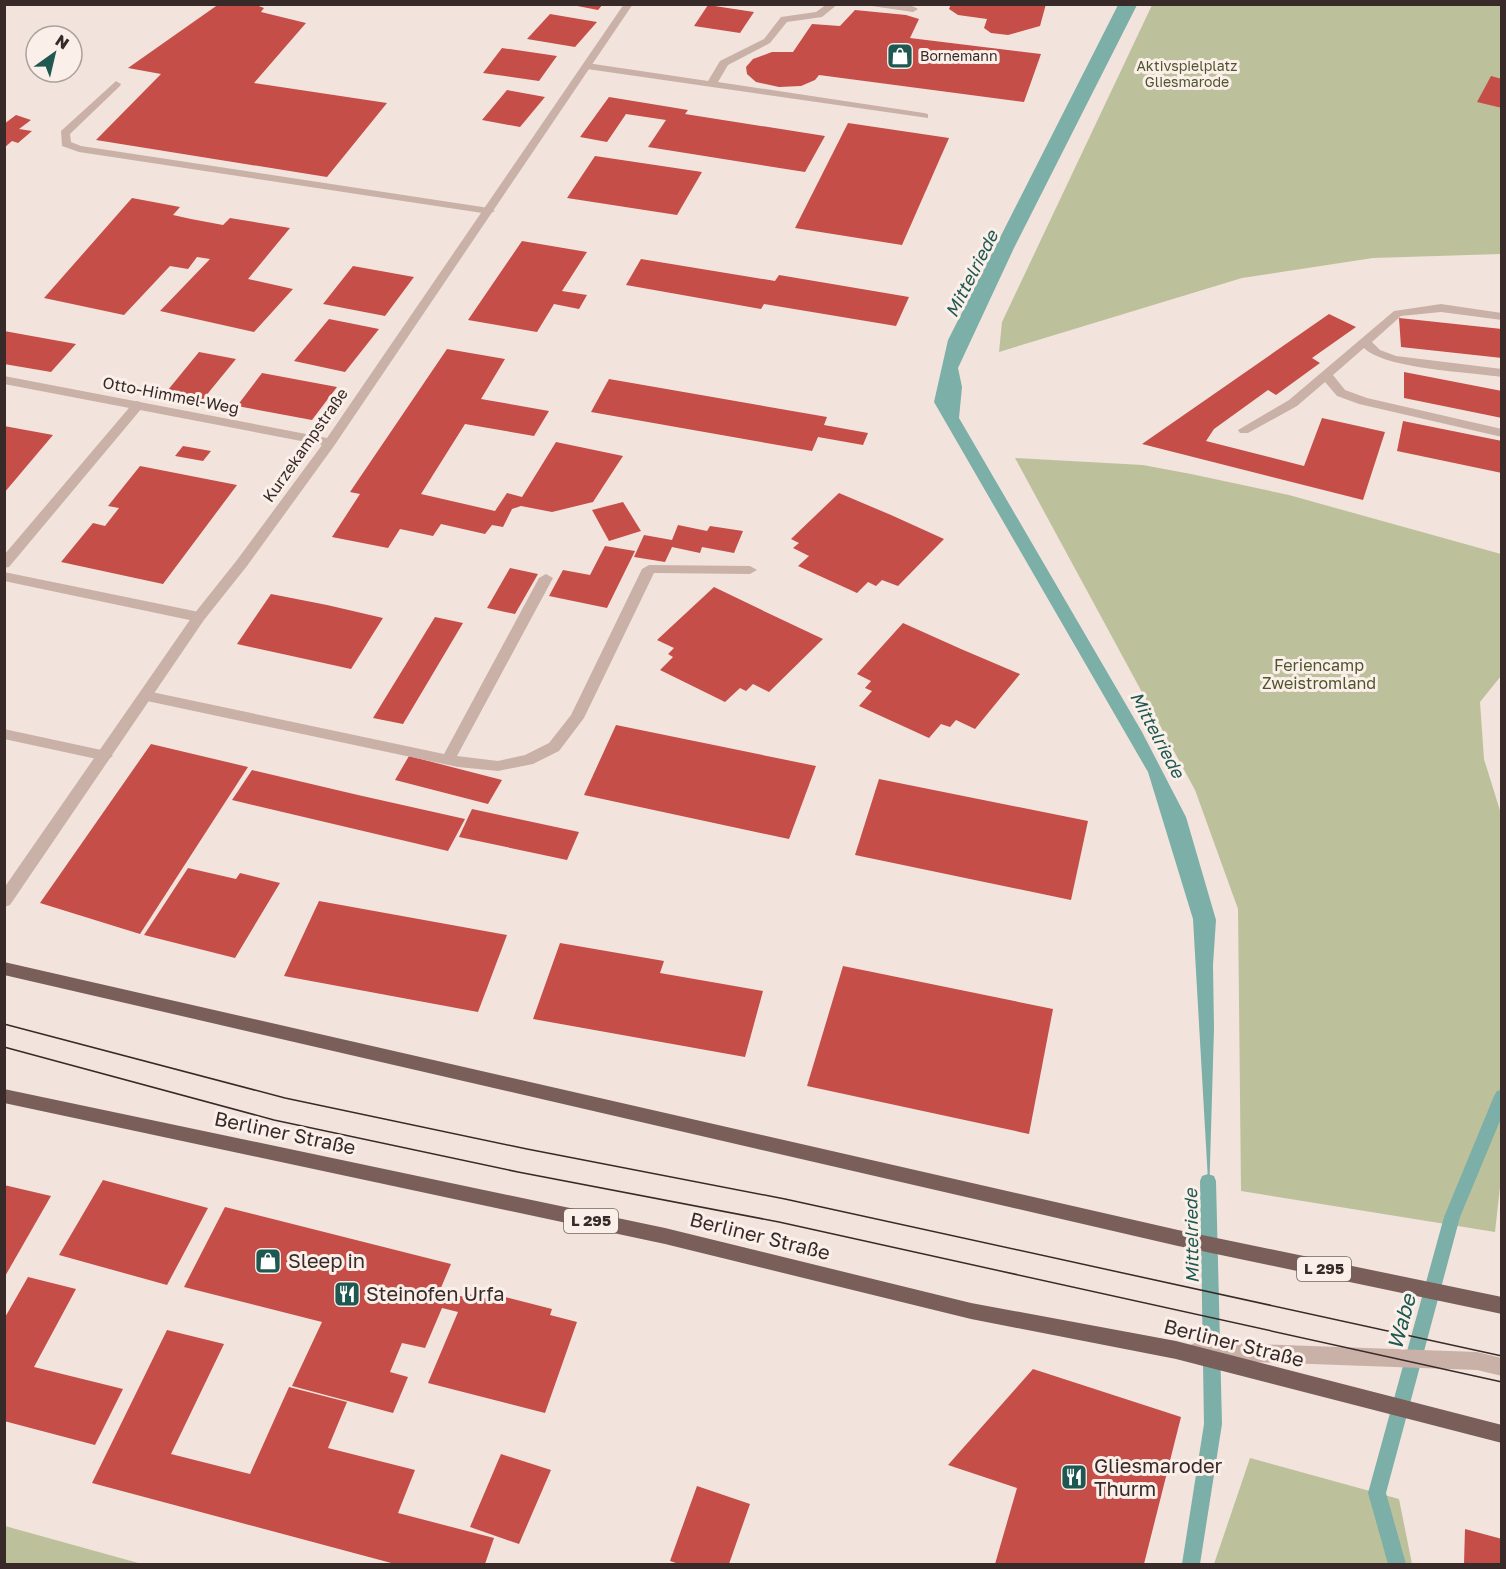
<svg xmlns="http://www.w3.org/2000/svg" width="1506" height="1569" viewBox="0 0 1506 1569" font-family="'Golos Text',sans-serif">
	<style>
		.green { fill: #bcc19c }
		.water { fill: #7cafa7 }
		.lines { fill: none; stroke-linecap: round; stroke-linejoin: round }
		.stream { fill: #7cafa7; fill-rule: evenodd }
		.building { fill: #c54e48 }
		.service { fill: #cab1a8; fill-rule: evenodd }
		.minor { fill: #cab1a8; fill-rule: evenodd }
		.primary { fill: #795e5a; fill-rule: evenodd }
		.tram { stroke: #372a28; stroke-width: 1.5 }
		.labels { text-anchor: middle; stroke-width: 6; stroke-linejoin: round; paint-order: stroke }
		.far-poi-label { font-size: 14px; fill: #372a28; stroke: #faefe9; text-anchor: start }
		.far-park-label { font-size: 14px; fill: #4e552c; stroke: #faefe9 }
		.shield { fill: #faefe9; stroke: #726562; stroke-width: 1.5 }
		.shield-label { font-size: 15px; font-weight: bold; fill: #372a28 }
		.street-label { font-size: 16px; fill: #372a28; stroke: #faefe9 }
		.park-label { font-size: 16px; fill: #4e552c; stroke: #faefe9 }
		.water-label { font-size: 18px; font-style: italic; fill: #1e5851; stroke: #faefe9 }
		.near-street-label { font-size: 20px; fill: #372a28; stroke: #faefe9 }
		.near-poi-label { font-size: 20px; fill: #372a28; stroke: #faefe9; text-anchor: start }
		.near-water-label { font-size: 21px; font-style: italic; fill: #1e5851; stroke: #faefe9 }
	</style>
	<rect width="100%" height="100%" fill="#f2e4dc"/>
	<g class="green">
		<path d="M1152 5H1501V254L1373 258 1242 278 999 352 1002 322Z"/>
		<path d="M1015 458 1143 465 1191 474 1289 495 1501 554V676L1480 702 1484 759 1502 817V1169L1495 1232 1241 1191 1238 909 1195 790Z"/>
		<path d="M1250 1458 1399 1499 1412 1564H1214Z"/>
		<path d="M4 1526H5L142 1564H5Z"/>
	</g>
	<path class="water" d="M1118 5H1137L1014 248 958 368 962 387 959 418 1142 732 1186 817 1216 920 1213 965 1214 1028 1209 1198 1193 919 1148 772 934 402 948 340Z"/>
	<g class="lines">
		<g class="stream">
			<path d="M1502 1090V1116L1460 1217 1386 1493 1406 1564H1388L1368 1493 1444 1217 1494 1096 1497 1091Z"/>
			<path d="M1208 1174 1214 1176 1216 1181 1222 1424 1200 1564H1182L1204 1424 1200 1181 1202 1176Z"/>
		</g>
	</g>
	<g class="building">
		<path d="M219 4H253L264 8 261 12 306 23 254 83 387 103 327 177 96 140 161 74 128 68Z"/>
		<path d="M567 4H603L598 10Z"/>
		<path d="M951 4H1046L1040 26 1008 35 991 33 984 28 987 19 958 15 949 9Z"/>
		<path d="M708 5 754 12 740 33 694 26Z"/>
		<path d="M855 10 906 15 919 19 910 38 1041 54 1024 102 819 75 815 80 801 86 779 87 756 82 747 74 746 67 753 59 772 52H793L812 24 840 26Z"/>
		<path d="M550 14 597 22 575 47 527 39Z"/>
		<path d="M502 48 557 56 539 81 483 73Z"/>
		<path d="M1491 76 1502 79V108L1477 102Z"/>
		<path d="M507 90 545 97 520 127 482 120Z"/>
		<path d="M609 97 688 110 685 114 825 136 805 172 648 147 666 120 626 114 607 142 580 137Z"/>
		<path d="M16 115 31 120 19 129 32 131 18 143 12 141 4 148V124Z"/>
		<path d="M848 123 949 138 902 245 795 228Z"/>
		<path d="M595 156 702 172 677 215 567 198Z"/>
		<path d="M132 198 180 207 173 215 191 219 223 225 230 218 290 228 248 279 293 289 254 332 160 311 210 259 197 257 188 269 170 266 124 315 44 298Z"/>
		<path d="M522 241 587 252 562 291 587 295 579 309 554 304 537 332 468 320Z"/>
		<path d="M641 259 775 281 779 275 909 297 896 326 764 304 761 309 626 285Z"/>
		<path d="M353 266 414 277 385 316 323 304Z"/>
		<path d="M1329 314 1356 327 1312 358 1320 363 1276 395 1268 390 1214 429 1206 441 1304 466 1322 418 1385 432 1363 500 1142 444Z"/>
		<path d="M1399 318 1502 329V358L1401 347Z"/>
		<path d="M329 319 379 329 345 372 294 361Z"/>
		<path d="M4 331 76 344 51 372 4 364Z"/>
		<path d="M447 349 505 359 481 399 549 411 534 436 465 424 421 494 495 511 507 493 522 497 556 442 623 456 593 502 552 512 521 506 512 509 503 527 492 525 485 534 441 524 433 536 400 529 388 548 332 537 360 494 350 492Z"/>
		<path d="M199 352 236 359 200 403 163 396Z"/>
		<path d="M1404 372 1502 391V418L1404 398Z"/>
		<path d="M262 373 337 387 312 420 237 406Z"/>
		<path d="M609 379 827 417 824 425 868 433 863 445 818 437 812 451 591 412Z"/>
		<path d="M1403 421 1502 441V473L1397 451Z"/>
		<path d="M4 426 53 435 4 493Z"/>
		<path d="M183 446 211 451 203 461 175 456Z"/>
		<path d="M140 466 237 485 163 584 61 562 93 523 105 526 119 508 108 506Z"/>
		<path d="M839 493 891 515 944 539 898 586 882 580 876 586 868 582 857 593 798 566 809 556 793 548 799 543 791 539Z"/>
		<path d="M623 502 641 531 609 541 592 510Z"/>
		<path d="M678 525 707 531 710 526 743 531 734 553 702 547 700 553 672 547 665 562 634 557 644 535 672 540Z"/>
		<path d="M605 546 635 551 607 608 549 596 563 570 590 575Z"/>
		<path d="M510 568 538 574 515 614 487 608Z"/>
		<path d="M714 587 770 614 823 639 769 692 753 684 746 691 740 688 725 702 660 670 673 657 668 654 674 648 657 640Z"/>
		<path d="M271 594 327 605 383 618 351 669 237 644Z"/>
		<path d="M435 617 463 623 403 724 373 718Z"/>
		<path d="M903 623 961 649 1020 674 975 729 956 720 950 727 941 724 929 738 859 706 872 691 865 688 871 681 857 674Z"/>
		<path d="M616 725 816 766 789 839 584 795Z"/>
		<path d="M151 744 248 767 140 934 40 903Z"/>
		<path d="M409 756 502 780 488 804 395 780Z"/>
		<path d="M252 770 358 795 465 819 448 851 232 800Z"/>
		<path d="M879 779 1088 821 1071 900 855 855Z"/>
		<path d="M472 809 579 832 567 860 459 837Z"/>
		<path d="M188 868 236 879 240 873 280 883 235 958 144 935Z"/>
		<path d="M319 901 507 935 478 1012 284 976Z"/>
		<path d="M560 943 664 961 660 973 763 991 745 1057 533 1019Z"/>
		<path d="M843 966 1053 1009 1029 1134 807 1086Z"/>
		<path d="M103 1180 208 1208 167 1285 59 1255Z"/>
		<path d="M4 1185 51 1196 4 1278Z"/>
		<path d="M225 1207 451 1264 440 1290 464 1297 465 1293 499 1302 501 1296 552 1309 550 1315 577 1322 545 1413 428 1383 458 1312 442 1308 425 1348 402 1343 390 1372 408 1377 393 1413 292 1386 322 1322 184 1287Z"/>
		<path d="M28 1277 76 1289 34 1367 123 1389 95 1445 4 1421V1319Z"/>
		<path d="M167 1330 224 1344 171 1454 250 1474 289 1387 347 1402 328 1448 415 1470 398 1513 494 1538 485 1564H395L92 1483Z"/>
		<path d="M1033 1369 1181 1417 1144 1564H995L1017 1488 948 1465Z"/>
		<path d="M501 1454 551 1470 519 1544 470 1527Z"/>
		<path d="M697 1486 750 1504 729 1564H679L670 1561Z"/>
		<path d="M1465 1529 1502 1539V1564H1464Z"/>
	</g>
	<g class="lines">
		<g class="service">
			<path d="M827 4H838L822 17 787 22 770 43 728 65 718 82 924 113 928 114V118L587 69 582 66 587 63 708 81 720 61 764 39 781 17 816 12Z"/>
			<path d="M858 4C875 4 904 0 918 9L913 12Z"/>
			<path d="M116 81 121 84 120 86 70 134 71 142 81 146 489 208 495 211 489 214 79 152 62 146 61 131Z"/>
			<path d="M1441 304 1502 313V320L1441 312 1401 316 1372 342 1380 350 1396 356 1502 369V377C1469 372 1385 369 1364 348L1333 375 1345 390 1367 398 1502 429V437L1359 404 1337 396 1325 382 1297 406 1248 433H1240L1238 430 1289 400 1394 311Z"/>
			<path d="M138 401 144 405 142 408 9 567 4 568V555L134 402Z"/>
			<path d="M649 565 750 566 757 570 750 574 654 573 584 718 559 751 533 764 498 771 458 767 147 701 140 696 147 691 444 754 539 578 546 574 553 578 457 756 498 761 525 755 549 743 571 715 642 569Z"/>
			<path d="M4 572 199 612 206 617 199 622 4 581Z"/>
			<path d="M4 729 106 751 113 756 106 761 4 739Z"/>
			<path d="M1197 1342 1477 1352 1502 1358V1376L1477 1370 1197 1360 1190 1357 1188 1351 1190 1345Z"/>
		</g>
		<path class="minor" d="M624 4H633L334 446 247 566 204 620 10 905 4 907V888L194 614 237 560 322 445 4 384V376L327 438Z"/>
		<g class="primary">
			<path d="M4 962 1178 1230 1502 1297V1314L1178 1246 4 975Z"/>
			<path d="M4 1089 665 1228 971 1303 1176 1341 1502 1425V1443L1176 1359 971 1319 665 1244 4 1103Z"/>
		</g>
		<g class="tram">
			<path d="M4 1024 285 1098 527 1149 785 1199 1502 1356"/>
			<path d="M4 1047 274 1120 518 1172 779 1222 1502 1382"/>
		</g>
	</g>
	<defs>
		<symbol id="shop-square" viewBox="-11 -11 22 22"><rect x="-9" y="-9" width="18" height="18" rx="4" fill="#1e5851" stroke="#faefe9"/><path d="M-5-2.5h2.3a2.7 3.5 0 0 1 5.4 0H5L5.5 6h-11ZM-1.5-2.5h3a1.5 2.3 0 0 0-3 0Z" fill="#fff"/></symbol>
		<symbol id="restaurant-square" viewBox="-11 -11 22 22"><rect x="-9" y="-9" width="18" height="18" rx="4" fill="#1e5851" stroke="#faefe9"/><path d="M-5-6h1v4h1v-4h1v4h1v-4h1v5L-1.5 .5V6h-2V.5L-5-1ZM5-6V6H3V1.5H1.5Q1.5-4 5-6Z" fill="#fff"/></symbol>
	</defs>
	<g fill-rule="evenodd">
		<use href="#shop-square" x="885" y="41" width="30" height="30"/>
		<use href="#shop-square" x="253" y="1246" width="30" height="30"/>
		<use href="#restaurant-square" x="332" y="1279" width="30" height="30"/>
		<use href="#restaurant-square" x="1059" y="1462" width="30" height="30"/>
	</g>
	<g class="labels">
		<g class="far-poi-label">
			<text x="920" y="61">Bornemann</text>
		</g>
		<g class="far-park-label">
			<text x="1187" y="71">Aktivspielplatz<tspan x="1187" dy="16">Gliesmarode</tspan></text>
		</g>
		<g class="shield">
			<rect x="564" y="1209" width="54" height="24" rx="4.5"/>
			<rect x="1297" y="1257" width="54" height="24" rx="4.5"/>
		</g>
		<g class="shield-label">
			<text x="591" y="1226">L 295</text>
			<text x="1324" y="1274">L 295</text>
		</g>
		<g class="street-label">
			<text transform="translate(171 395) rotate(11)" y="6">Otto-Himmel-Weg</text>
			<text transform="translate(305 445) rotate(-55)" y="6">Kurzekampstraße</text>
		</g>
		<g class="park-label">
			<text x="1319" y="671">Feriencamp<tspan x="1319" dy="18">Zweistromland</tspan></text>
		</g>
		<g class="water-label">
			<text transform="translate(972 274) rotate(-63)" y="6">Mittelriede</text>
			<text transform="translate(1157 735) rotate(62)" y="6">Mittelriede</text>
			<text transform="translate(1192 1236) rotate(-91)" y="6">Mittelriede</text>
		</g>
		<g class="near-street-label">
			<text transform="translate(285 1133) rotate(12)" y="7">Berliner Straße</text>
			<text transform="translate(760 1236) rotate(14)" y="7">Berliner Straße</text>
			<text transform="translate(1234 1343) rotate(14)" y="7">Berliner Straße</text>
		</g>
		<g class="near-poi-label">
			<text x="288" y="1268">Sleep in</text>
			<text x="366" y="1301">Steinofen Urfa</text>
			<text x="1094" y="1473">Gliesmaroder<tspan x="1094" dy="23">Thurm</tspan></text>
		</g>
		<g class="near-water-label">
			<text transform="translate(1402 1322) rotate(-75)" y="7">Wabe</text>
		</g>
	</g>
	<rect width="1506" height="1569" fill="none" stroke="#372a28" stroke-width="12"/>
	<g transform="translate(54 54) rotate(34)"><circle r="28" fill="#faefe9" stroke="#aca09c" stroke-width="1.5"/>
	<path d="M0-4.5L10 22L0 15L-10 22Z" fill="#1e5851"/>
	<text y="-9" font-size="16" font-weight="bold" text-anchor="middle" fill="#372a28">N</text>
	</g>
</svg>
